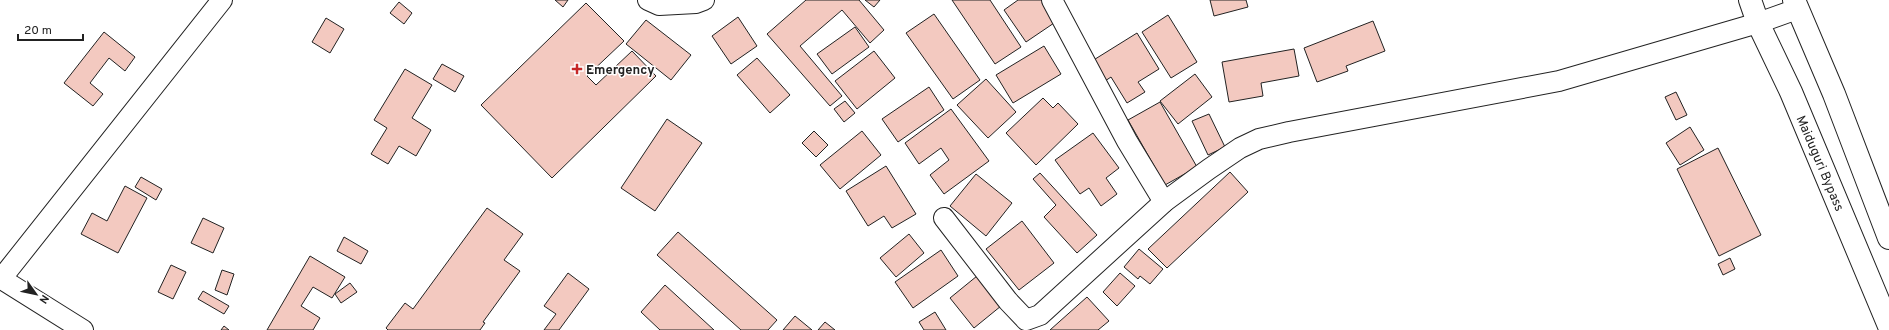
<svg xmlns="http://www.w3.org/2000/svg" width="1889" height="330" viewBox="0 0 1889 330" font-family="Overpass,sans-serif">
	<style>
		.building { fill: #f3c9c0; stroke: #222 }
		.lines { fill: none; stroke-linecap: round; stroke-linejoin: round }
		.minor-casing { stroke: #222; stroke-width: 22 }
		.trunk-casing { stroke: #222; stroke-width: 24 }
		.minor { stroke: #fff; stroke-width: 20 }
		.trunk { stroke: #fff; stroke-width: 22 }
		.poi-dot { fill: #c62828; stroke: #fff; stroke-width: 1.5 }
		.labels { text-anchor: middle; stroke-width: 3; stroke-linejoin: round; paint-order: stroke }
		.poi-label { font-size: 13px; font-weight: bold; fill: #222; stroke: #fff; text-anchor: start }
		.street-label { font-size: 13px; fill: #222; stroke: #fff }
	</style>
	<rect width="100%" height="100%" fill="#fff"/>
	<g class="building">
		<path d="M555 0H568L563 7Z"/>
		<path d="M806 0H859L884 30 870 43 842 10 800 46 842 96 830 106 767 34Z"/>
		<path d="M865 0H880L874 7Z"/>
		<path d="M952 0H990L1021 47 995 64Z"/>
		<path d="M1018 0H1043L1057 21 1026 42 1004 10Z"/>
		<path d="M1210 0H1246L1248 7 1214 16Z"/>
		<path d="M399 2 412 13 404 24 390 13Z"/>
		<path d="M586 3 624 41 587 76 596 85 632 51 656 76 552 178 481 105Z"/>
		<path d="M934 14 980 80 953 99 906 33Z"/>
		<path d="M1168 15 1197 62 1171 78 1142 32Z"/>
		<path d="M738 17 757 46 731 64 712 36Z"/>
		<path d="M326 18 344 29 330 53 312 42Z"/>
		<path d="M646 20 691 55 671 80 626 44Z"/>
		<path d="M1373 21 1385 51 1346 66 1348 71 1317 82 1304 48Z"/>
		<path d="M855 27 869 47 832 74 817 54Z"/>
		<path d="M104 32 135 57 125 71 109 58 90 83 103 94 93 106 64 83Z"/>
		<path d="M1137 33 1159 69 1138 82 1145 92 1127 103 1111 77 1105 81 1092 61Z"/>
		<path d="M1044 46 1061 74 1013 103 996 75Z"/>
		<path d="M1294 49 1299 76 1261 83 1263 96 1229 102 1222 62Z"/>
		<path d="M874 51 895 78 857 109 835 81Z"/>
		<path d="M757 58 790 95 770 113 737 75Z"/>
		<path d="M442 64 464 76 455 92 433 79Z"/>
		<path d="M405 69 432 85 412 118 431 130 416 156 399 146 388 164 371 154 387 128 374 120Z"/>
		<path d="M1195 74 1212 97 1178 124 1160 101Z"/>
		<path d="M986 79 1016 112 988 138 957 105Z"/>
		<path d="M929 87 944 110 898 142 882 119Z"/>
		<path d="M1676 92 1687 115 1676 120 1665 97Z"/>
		<path d="M1043 98 1053 108 1058 103 1078 124 1036 165 1006 133Z"/>
		<path d="M845 101 855 113 844 122 834 109Z"/>
		<path d="M1160 102 1197 167 1165 185 1128 120Z"/>
		<path d="M951 109 989 161 944 194 930 175 949 160 941 148 919 164 905 143Z"/>
		<path d="M1209 114 1225 147 1208 155 1192 121Z"/>
		<path d="M667 119 702 143 655 211 621 188Z"/>
		<path d="M1690 127 1704 150 1680 165 1666 143Z"/>
		<path d="M814 131 828 145 816 157 802 143Z"/>
		<path d="M862 131 881 155 840 189 820 165Z"/>
		<path d="M1093 133 1119 168 1106 178 1117 194 1101 206 1089 188 1080 194 1055 160Z"/>
		<path d="M1718 148 1761 235 1719 256 1677 169Z"/>
		<path d="M886 166 916 214 892 228 884 216 868 226 846 191Z"/>
		<path d="M1230 172 1248 192 1167 268 1148 249Z"/>
		<path d="M1040 173 1097 235 1077 253 1044 217 1056 205 1033 179Z"/>
		<path d="M976 174 1012 203 986 236 950 206Z"/>
		<path d="M141 177 162 189 156 200 135 187Z"/>
		<path d="M125 186 147 198 118 253 81 234 92 213 107 221Z"/>
		<path d="M487 208 523 234 504 260 520 271 483 322 485 323 480 330H388L386 328 405 303 413 309Z"/>
		<path d="M203 218 224 228 213 253 191 243Z"/>
		<path d="M1022 221 1054 263 1019 290 986 249Z"/>
		<path d="M678 232 777 320 768 330H741L657 255Z"/>
		<path d="M909 234 924 253 896 277 880 258Z"/>
		<path d="M344 237 368 251 361 264 337 251Z"/>
		<path d="M1139 249 1163 269 1150 284 1140 276 1138 279 1124 267Z"/>
		<path d="M941 250 958 276 913 308 895 282Z"/>
		<path d="M310 256 345 277 332 298 313 287 301 306 320 318 313 330H267Z"/>
		<path d="M1730 258 1735 269 1723 275 1718 264Z"/>
		<path d="M171 265 186 272 173 299 158 292Z"/>
		<path d="M222 270 234 274 227 295 215 290Z"/>
		<path d="M568 273 589 289 559 330H544L556 314 544 306Z"/>
		<path d="M1120 273 1135 286 1117 306 1103 292Z"/>
		<path d="M977 276 1001 306 974 328 950 298Z"/>
		<path d="M350 283 357 292 341 303 335 294Z"/>
		<path d="M665 285 714 330H660L641 312Z"/>
		<path d="M203 291 229 306 224 314 198 299Z"/>
		<path d="M1087 297 1109 321 1098 330H1050Z"/>
		<path d="M935 312 946 330H924L919 322Z"/>
		<path d="M795 316 812 330H783Z"/>
		<path d="M825 322 835 330H818Z"/>
		<path d="M224 326 229 330H221Z"/>
	</g>
	<g class="lines">
		<defs>
			<g id="minor">
				<path d="M648 0 659 5 696 3 704 0"/>
				<path d="M1052 0 1127 141 1164 202"/>
				<path d="M944 218 1008 301 1026 320 1040 315 1164 202 1209 169 1240 148 1259 139 1289 132 1559 81 1758 23 1797 9"/>
				<path d="M0 278 83 330"/>
				<path d="M1 279 222 0"/>
			</g>
			<g id="trunk">
				<path d="M1750 0 1758 23 1791 92 1889 326"/>
				<path d="M1794 0 1834 94 1889 238"/>
			</g>
		</defs>
		<use href="#minor" class="minor-casing"/>
		<use href="#trunk" class="trunk-casing"/>
		<use href="#minor" class="minor"/>
		<use href="#trunk" class="trunk"/>
	</g>
	<path class="poi-dot" d="M575 63h4v4h4v4h-4v4h-4v-4h-4v-4h4z"/>
	<g class="labels">
		<g class="poi-label">
			<text x="586" y="74">Emergency</text>
		</g>
		<g class="street-label">
			<text transform="translate(1821 163) rotate(67)" y="5">Maiduguri Bypass</text>
		</g>
	</g>
	<g transform="translate(36 294) rotate(123)" stroke="#ffffff" stroke-width="3" paint-order="stroke">
	<path d="M0-3L7 15L0 10L-7 15Z" fill="#222222"/>
	<text y="-6" font-size="11" font-weight="bold" text-anchor="middle" fill="#222222">N</text>
	</g>
	<path d="M18 34v6h65v-6" fill="none" stroke="#222222" stroke-width="2"/>
	<text x="24" y="34" font-size="12" fill="#222222" stroke="#ffffff" stroke-width="3" paint-order="stroke">20 m</text>
</svg>
